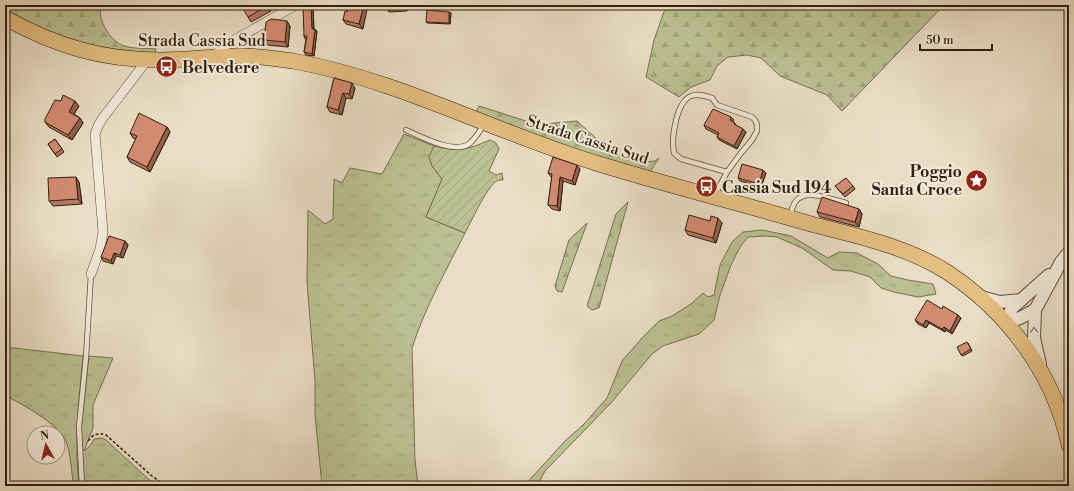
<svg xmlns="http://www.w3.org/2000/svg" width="1074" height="491" viewBox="0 0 1074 491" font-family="'Libre Bodoni',serif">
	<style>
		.grass { fill: url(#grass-tufts); stroke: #767050 }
		.forest { fill: url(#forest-firs); stroke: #767050 }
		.garden { fill: url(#garden-furrows); stroke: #767050 }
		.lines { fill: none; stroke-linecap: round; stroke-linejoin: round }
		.service-casing { stroke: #604f3b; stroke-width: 6 }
		.minor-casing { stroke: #604f3b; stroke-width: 10 }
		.tertiary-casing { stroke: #604f3b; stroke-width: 14 }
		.primary-casing { stroke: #321f0d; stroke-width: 16 }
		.path { stroke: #321f0d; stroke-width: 1.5; stroke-dasharray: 3 2; stroke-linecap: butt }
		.service { stroke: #f1ead9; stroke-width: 4.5 }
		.minor { stroke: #f1ead9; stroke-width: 9 }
		.tertiary { stroke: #f1ead9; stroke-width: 12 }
		.primary { stroke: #e4bf82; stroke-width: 15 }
		.wall { fill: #b57862; stroke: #321f0d }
		.shaded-wall { fill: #946150; stroke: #321f0d }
		.building { fill: #d38b72; stroke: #321f0d }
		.oneway { stroke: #9b8f7d }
		.labels { text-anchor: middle; stroke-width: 4; stroke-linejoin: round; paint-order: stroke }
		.street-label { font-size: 16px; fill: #321f0d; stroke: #f1ead9 }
		.poi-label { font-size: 16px; font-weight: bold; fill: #321f0d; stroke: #f1ead9; text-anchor: start }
	</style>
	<defs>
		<pattern id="grass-tufts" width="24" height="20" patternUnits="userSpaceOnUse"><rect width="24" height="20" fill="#bac092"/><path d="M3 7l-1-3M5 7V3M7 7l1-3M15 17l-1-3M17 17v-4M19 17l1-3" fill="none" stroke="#a0a57d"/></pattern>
		<pattern id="forest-firs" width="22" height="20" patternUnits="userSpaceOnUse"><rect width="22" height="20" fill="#bac092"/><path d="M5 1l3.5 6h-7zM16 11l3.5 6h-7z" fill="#a0a57d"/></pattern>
		<pattern id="garden-furrows" width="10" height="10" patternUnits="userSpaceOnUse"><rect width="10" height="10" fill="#bac092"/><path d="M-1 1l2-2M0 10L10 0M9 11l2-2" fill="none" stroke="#a0a57d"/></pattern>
	</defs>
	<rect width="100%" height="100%" fill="#e9dec5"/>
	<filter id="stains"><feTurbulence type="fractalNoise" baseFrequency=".005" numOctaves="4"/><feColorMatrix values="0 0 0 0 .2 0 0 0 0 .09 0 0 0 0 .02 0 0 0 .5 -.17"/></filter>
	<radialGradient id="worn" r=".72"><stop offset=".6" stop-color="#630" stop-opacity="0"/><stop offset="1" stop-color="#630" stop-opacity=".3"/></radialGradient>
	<g class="grass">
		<path d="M404 134 434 146 429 157 432 166 442 179 426 217 465 233C446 271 425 307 412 348L415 460 418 486H322L315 415V381L307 282 308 210 325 224 333 219 334 179 342 183 350 168 382 174Z"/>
		<path d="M762 230 791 236 828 258 839 252 857 253 878 264 891 276 908 280 933 284 936 294 918 297 894 292 881 288 870 277 851 271 833 270 802 248 777 237 767 236 748 237 740 247 731 265 720 295 714 320 699 334 663 346 652 354 611 403 545 471 537 486H524L565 441 584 424 607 398 622 361 642 338 659 321 672 316 691 304 703 293 708 297 714 295 720 265 732 242 743 232Z"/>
		<path d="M5 347 83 356C79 399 74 442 79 486H74C71 471 71 455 66 441 59 424 21 404 5 395Z"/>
		<path d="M89 356 113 358 93 405V428L84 451 91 445 94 439 102 438 106 440 156 486H84L81 431Z"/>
	</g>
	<g class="forest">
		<path d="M5 5H34L48 8 66 10 85 5H101C97 20 110 41 124 46 134 49 146 48 156 49L155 53C131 52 105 52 81 44 55 35 29 23 5 9Z"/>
		<path d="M669 5H944L842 111 827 95 780 76 761 58 747 55 728 57 717 66 710 80 691 87 679 97 646 77 654 40 665 9Z"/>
		<path d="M479 106 529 122 544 124 577 121 610 151 642 162 655 161 659 158 650 172 564 147 476 112Z"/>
		<path d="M628 202 599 308 592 310 587 306 616 214Z"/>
		<path d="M587 223 562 292 557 291 555 286 569 240Z"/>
	</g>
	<path class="garden" d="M490 140 496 143 499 149 489 171 496 175 502 173 503 180C500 180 497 180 494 183 484 193 472 220 465 233L426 217 442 179 432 166 429 157 434 146C460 152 466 150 490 140Z"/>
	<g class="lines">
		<defs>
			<g id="service">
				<path d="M406 130C422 137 453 154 469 144 476 138 480 131 484 124"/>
				<path d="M715 195 727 172 741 153 752 140 757 131V125L755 120 752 117 717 105 712 98C706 96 698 93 691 96 676 102 671 139 674 153L681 159 727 172"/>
				<path d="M790 216C792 211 792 205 796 201 806 188 833 200 846 203"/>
				<path d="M82 486 79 427 86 357 91 274"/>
			</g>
			<g id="minor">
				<path d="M212 57 229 43 296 5"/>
				<path d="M91 274 100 249 103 232 95 134 98 126 102 119 148 59"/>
			</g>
			<g id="tertiary">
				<path d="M981 297 1000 302 1021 300"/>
				<path d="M1006 322 1012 308 1049 275"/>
				<path d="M1006 322 1020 318 1035 310"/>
				<path d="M1040 364 1034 338 1035 310 1061 262 1069 252"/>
			</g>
			<path id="primary" d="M5 18C56 46 102 60 160 60 185 60 209 57 233 56 253 55 273 58 293 61 399 80 494 132 596 163 667 185 739 203 811 224 857 236 906 246 947 272 1008 312 1054 374 1069 445"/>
		</defs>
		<use href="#service" class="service-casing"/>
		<use href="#minor" class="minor-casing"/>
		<use href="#tertiary" class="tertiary-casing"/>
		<use href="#primary" class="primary-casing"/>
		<path class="path" d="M88 441C93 435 97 432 106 435L152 476 166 486"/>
		<use href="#service" class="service"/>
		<use href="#minor" class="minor"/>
		<use href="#tertiary" class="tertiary"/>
		<use href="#primary" class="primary"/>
	</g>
	<g class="wall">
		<path d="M267 5 271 11 251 22 248 17Z"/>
		<path d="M349 5 363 29 346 24 343 20 347 12Z"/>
		<path d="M407 5V11L389 12 387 8Z"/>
		<path d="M313 9 314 29 317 31 314 56 306 55 304 52 306 39H305L304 36Z"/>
		<path d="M451 13 450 24 427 23 426 22Z"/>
		<path d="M290 26 288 47 267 45 264 40Z"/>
		<path d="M334 78 355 88 352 99 346 98 342 115 330 112 327 107Z"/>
		<path d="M79 106 74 114 80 118 83 123 72 140 49 127 45 122Z"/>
		<path d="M734 120 733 121 737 126 743 129 746 132 737 149 719 140 717 137 718 135 706 129 704 125Z"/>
		<path d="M167 127 170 132 150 172 130 162 127 157 136 139 133 138 130 133Z"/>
		<path d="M55 139 64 152 57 157 48 144Z"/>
		<path d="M580 169 575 185 563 181 560 211 552 209 548 205 552 178 548 173Z"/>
		<path d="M766 173 761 187 740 181 738 178Z"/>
		<path d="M79 182 82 204 53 206 49 201Z"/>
		<path d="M835 186H853L855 189 845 197Z"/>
		<path d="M859 209 862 214 859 227 820 217 817 212Z"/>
		<path d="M710 221 722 223 716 243 688 235 685 230Z"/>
		<path d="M125 241 128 245 123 258 116 256 113 264 103 261 101 257Z"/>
		<path d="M942 309 958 315 961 318 952 334 946 330 945 332 929 323 926 328 918 324 915 320Z"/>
		<path d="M968 343 972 351 963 356 961 355Z"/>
	</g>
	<g class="shaded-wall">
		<path d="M364 5H368L363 29 359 24Z"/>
		<path d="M404 5H407V11L404 8Z"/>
		<path d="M311 7 313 9 314 31 312 29Z"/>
		<path d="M449 12 451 13 450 24 449 23Z"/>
		<path d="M287 21 290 26 288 47 285 42Z"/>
		<path d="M315 29 317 31 314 56 312 54Z"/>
		<path d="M352 83 355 88 352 99 349 94Z"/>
		<path d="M343 93 346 98 342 115 338 110Z"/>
		<path d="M75 101 79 106 72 117 69 112Z"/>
		<path d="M731 117 734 120 732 123 730 120Z"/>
		<path d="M80 118 83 123 72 140 68 135Z"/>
		<path d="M167 127 170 132 150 172 147 167Z"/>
		<path d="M743 129 746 132 737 149 734 146Z"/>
		<path d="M577 165 580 169 575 185 572 181Z"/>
		<path d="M763 170 766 173 761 187 759 184Z"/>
		<path d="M76 177 79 182 82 204 78 199Z"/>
		<path d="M560 177 563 181 560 211 557 206Z"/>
		<path d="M859 209 862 214 859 227 855 222Z"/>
		<path d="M718 218 722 223 716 243 713 238Z"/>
		<path d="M125 241 128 245 123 258 120 255Z"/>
		<path d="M114 253 116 256 113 264 111 261Z"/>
		<path d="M958 315 961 318 952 334 950 331Z"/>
		<path d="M926 320 929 323 926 328 923 325Z"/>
		<path d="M944 327 946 330 945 332 942 329Z"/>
	</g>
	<g class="building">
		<path d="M241 5H267V6L248 17Z"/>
		<path d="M349 5H364L359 24 343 20 345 11 347 12Z"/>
		<rect x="387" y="5" width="17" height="3"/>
		<path d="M303 7H311L312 29H315L312 54 304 52 307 36H304Z"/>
		<path d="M427 10 449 12V23L426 22Z"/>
		<path d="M271 19 287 21 285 42 264 40 266 22Z"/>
		<path d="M334 78 352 83 349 94 343 93 338 110 327 107Z"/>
		<path d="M63 95 75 101 69 112 80 118 68 135 45 122V119L55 100 61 101Z"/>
		<path d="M713 109 731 117 730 120 735 123 734 124 743 129 734 146 717 137 719 133 704 125Z"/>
		<path d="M139 113 167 127 147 167 127 157 137 136 130 133Z"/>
		<path d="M55 139 62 149 55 154 48 144Z"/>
		<path d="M553 157 577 165 572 181 560 177 557 206 548 205 552 174 548 173Z"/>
		<path d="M742 164 763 170 759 184 738 178Z"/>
		<path d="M76 177 78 199 49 201 48 178Z"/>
		<path d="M846 178 853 186 843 194 835 186Z"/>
		<path d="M822 197 859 209 855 222 817 212Z"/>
		<path d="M689 215 710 221 711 216 718 218 713 238 685 230Z"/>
		<path d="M109 236 125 241 120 255 114 253 111 261 101 257Z"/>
		<path d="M927 300 942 309 943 306 958 315 950 331 944 327 942 329 926 320 923 325 915 320Z"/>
		<path d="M967 342 971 349 961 355 957 347Z"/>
		<path d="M988 484V486H977Z"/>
	</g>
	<defs><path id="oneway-chevron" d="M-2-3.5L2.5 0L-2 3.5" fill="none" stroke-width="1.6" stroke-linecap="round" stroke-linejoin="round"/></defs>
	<use class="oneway" href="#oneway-chevron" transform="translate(1034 330) rotate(-91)"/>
	<defs>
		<symbol id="bus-disc" viewBox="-11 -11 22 22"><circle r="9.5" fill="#8f2418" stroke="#f1ead9"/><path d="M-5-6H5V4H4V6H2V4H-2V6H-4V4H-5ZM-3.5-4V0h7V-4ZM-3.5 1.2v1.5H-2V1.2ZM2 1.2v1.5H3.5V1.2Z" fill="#fff"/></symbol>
		<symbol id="sight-disc" viewBox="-11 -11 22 22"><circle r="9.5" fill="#8f2418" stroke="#f1ead9"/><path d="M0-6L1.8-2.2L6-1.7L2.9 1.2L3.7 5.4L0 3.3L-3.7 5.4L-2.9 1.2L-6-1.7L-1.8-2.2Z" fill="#fff"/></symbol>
	</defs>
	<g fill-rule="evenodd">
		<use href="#bus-disc" x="154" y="54" width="25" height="25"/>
		<use href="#sight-disc" x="964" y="168" width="25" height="25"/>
		<use href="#bus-disc" x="694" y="174" width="25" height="25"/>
	</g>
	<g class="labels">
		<g class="street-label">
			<text x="202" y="46">Strada Cassia Sud</text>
			<text transform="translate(588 139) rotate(18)" y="6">Strada Cassia Sud</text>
		</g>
		<g class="poi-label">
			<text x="182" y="73">Belvedere</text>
			<text x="962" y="177" text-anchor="end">Poggio<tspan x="962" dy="18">Santa Croce</tspan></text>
			<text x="722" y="193">Cassia Sud 194</text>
		</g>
	</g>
	<rect width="1074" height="491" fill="none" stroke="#e9dec5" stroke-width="20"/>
	<rect x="6" y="6" width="1062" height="479" fill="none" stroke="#321f0d" stroke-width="2"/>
	<rect x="10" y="10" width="1054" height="471" fill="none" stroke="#321f0d"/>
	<g transform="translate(46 445) rotate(352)"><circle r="19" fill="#f1ead9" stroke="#a59987"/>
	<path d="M0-3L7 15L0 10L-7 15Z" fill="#8f2418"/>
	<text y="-6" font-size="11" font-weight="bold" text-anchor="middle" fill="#321f0d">N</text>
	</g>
	<path d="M920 44v6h72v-6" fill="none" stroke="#321f0d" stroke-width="2"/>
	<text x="926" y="44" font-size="12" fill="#321f0d" stroke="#f1ead9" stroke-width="3" paint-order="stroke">50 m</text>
	<rect width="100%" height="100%" filter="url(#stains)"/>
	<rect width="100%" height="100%" fill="url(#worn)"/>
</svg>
